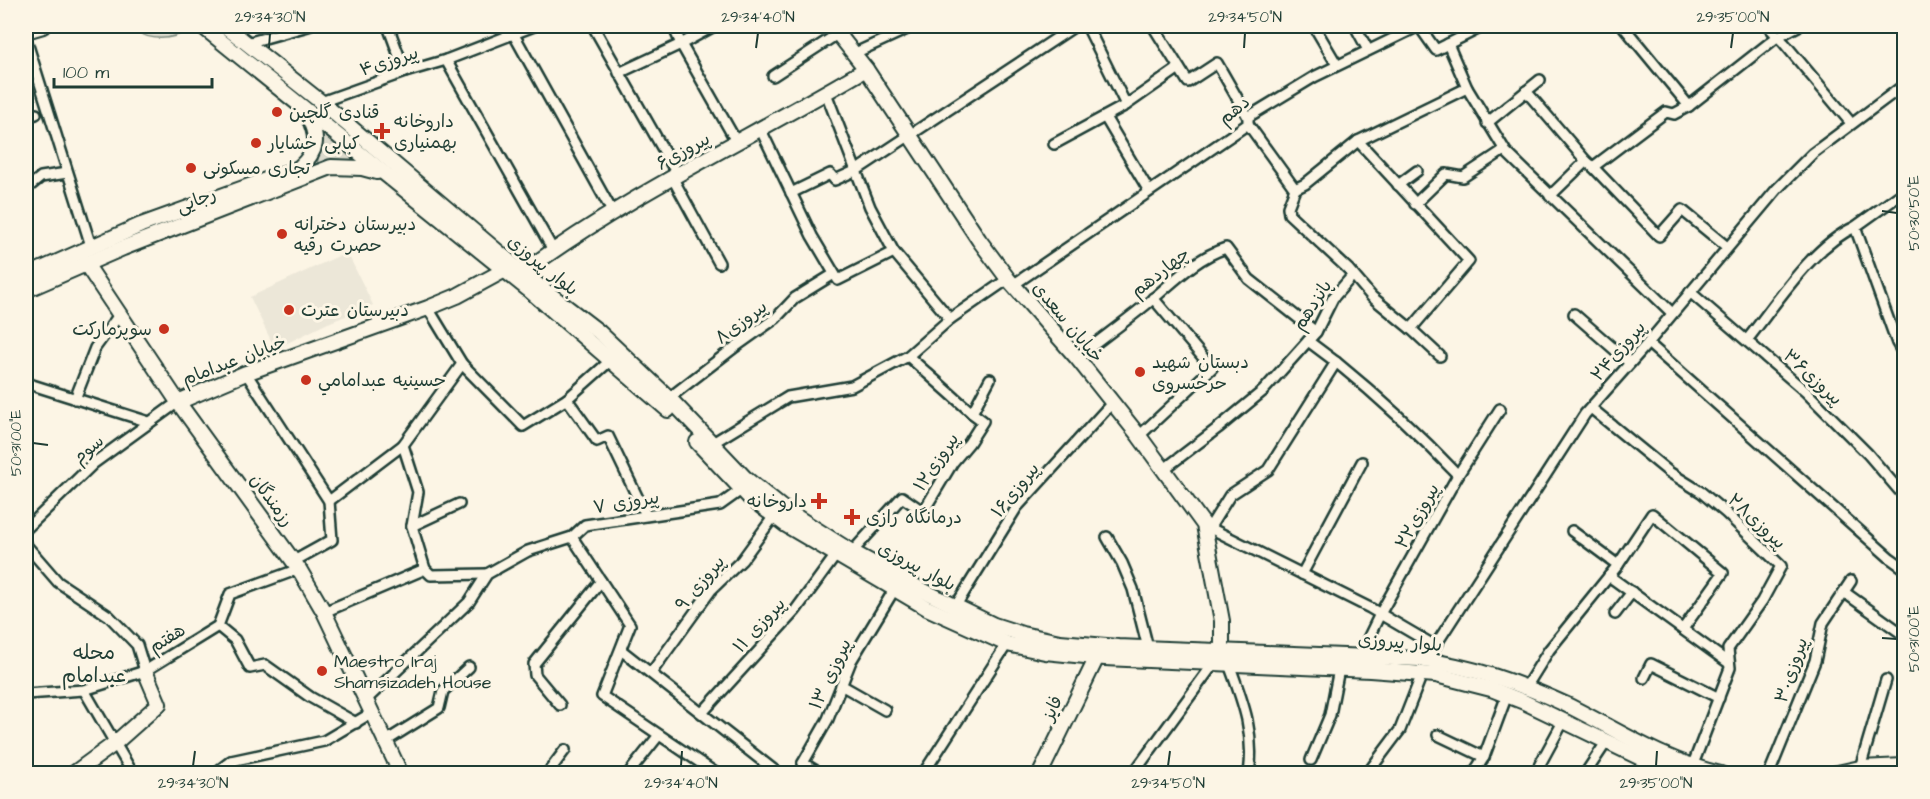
<svg xmlns="http://www.w3.org/2000/svg" width="1930" height="799" viewBox="0 0 1930 799" font-family="'Architects Daughter','Playpen Sans Arabic',sans-serif">
	<style>
		.built { fill: #ece7d8 }
		.green { fill: #dcdacc; stroke: #7e8c80; stroke-width: 1.5 }
		.lines { fill: none; stroke-linecap: round; stroke-linejoin: round }
		.street-casing { stroke: #1f3d34; stroke-width: 14 }
		.secondary-casing { stroke: #1f3d34; stroke-width: 18 }
		.street { stroke: #fcf5e5; stroke-width: 9 }
		.secondary { stroke: #fcf5e5; stroke-width: 14 }
		.ticks { fill: none; stroke: #1f3d34; stroke-width: 2 }
		.poi-dot { fill: #c8321e; stroke: #fcf5e5; stroke-width: 2 }
		.labels { text-anchor: middle; stroke-width: 6; stroke-linejoin: round; paint-order: stroke }
		.street-label { font-size: 18px; fill: #1f3d34; stroke: #fcf5e5 }
		.poi-label { font-size: 18px; fill: #1f3d34; stroke: #fcf5e5; text-anchor: start }
		.neighbourhood-label { font-size: 20px; fill: #1f3d34; stroke: #fcf5e5 }
		.neatline { fill: none; stroke: #1f3d34; stroke-width: 2 }
		.ticks-label { font-size: 15px; text-anchor: middle; fill: #1f3d34 }
	</style>
	<rect width="100%" height="100%" fill="#fcf5e5"/>
	<filter id="ink" filterUnits="userSpaceOnUse"><feTurbulence type="fractalNoise" baseFrequency=".0167" numOctaves="2"/><feDisplacementMap in="SourceGraphic" scale="12" xChannelSelector="R" yChannelSelector="G"/><feConvolveMatrix kernelMatrix="1 2 1 2 8 2 1 2 1" color-interpolation-filters="sRGB"/></filter>
	<g filter="url(#ink)">
		<path class="built" d="M347 252 373 305 328 323 275 349 250 297Z"/>
		<g class="green">
			<path d="M133 26H185L190 30C171 40 152 42 134 30Z"/>
			<path d="M323 134 356 159 317 164Z"/>
		</g>
		<g class="lines">
			<defs>
				<g id="street">
					<path d="M388 26 405 72"/>
					<path d="M593 26 677 174"/>
					<path d="M673 26 681 44 736 141"/>
					<path d="M1153 26 1188 82 1217 63 1248 117"/>
					<path d="M1314 26 1337 65"/>
					<path d="M1355 26 1368 50"/>
					<path d="M1623 26 1689 106"/>
					<path d="M1768 26 1784 43 1851 123"/>
					<path d="M513 33 613 213"/>
					<path d="M26 39 91 246"/>
					<path d="M247 43 308 26"/>
					<path d="M855 53 914 26"/>
					<path d="M446 60 553 250"/>
					<path d="M619 73 681 44 714 26"/>
					<path d="M773 76 839 33"/>
					<path d="M1467 88 1506 152 1672 313"/>
					<path d="M1526 91 1586 161"/>
					<path d="M826 93 870 207 894 252 950 319"/>
					<path d="M321 102 405 72 446 60 534 26"/>
					<path d="M1126 105 1179 68"/>
					<path d="M26 117 36 114"/>
					<path d="M1105 117 1149 191"/>
					<path d="M1487 123 1540 80"/>
					<path d="M1248 124 1295 189 1288 207 1289 214 1348 269 1372 297 1411 329 1469 261 1358 141 1467 88 1448 44"/>
					<path d="M760 128 812 236 838 280 894 252"/>
					<path d="M1054 144 1126 105 1087 26"/>
					<path d="M1593 167 1659 236 1682 210 1727 247"/>
					<path d="M672 177 719 263"/>
					<path d="M1398 185 1417 171"/>
					<path d="M26 189 41 177 67 173"/>
					<path d="M1295 189 1305 184 1358 141"/>
					<path d="M1904 192 1855 227 1897 343 1904 355"/>
					<path d="M791 193 830 174 835 180 857 170 1075 26"/>
					<path d="M1550 196 1586 161 1593 167 1666 112 1674 114 1689 106 1777 37 1798 26"/>
					<path d="M1415 204 1446 174 1463 177 1504 150"/>
					<path d="M1013 285 1248 124V117L1314 77 1419 26 1436 50 1484 26"/>
					<path d="M1690 292 1806 392 1868 454 1904 496"/>
					<path d="M428 308 462 364 403 445 418 492 412 526 425 569 431 575 487 574"/>
					<path d="M1574 314 1630 363"/>
					<path d="M1411 329 1440 356"/>
					<path d="M1747 340C1776 304 1812 246 1855 227"/>
					<path d="M1648 343 1890 558 1904 568"/>
					<path d="M908 356 972 413"/>
					<path d="M1077 358C1102 338 1129 319 1154 298 1176 279 1198 257 1226 248L1249 279 1316 332"/>
					<path d="M1336 362C1379 397 1419 434 1458 475L1380 614 1359 657"/>
					<path d="M462 364 523 426 567 399 611 360"/>
					<path d="M246 373 329 501 332 540 294 561"/>
					<path d="M26 383 149 422"/>
					<path d="M669 398 735 347 776 318 795 298 834 274"/>
					<path d="M75 399 95 348 119 315"/>
					<path d="M567 399 597 441 608 436 646 515"/>
					<path d="M1591 408 1669 472 1701 492 1726 513 1781 566 1762 601 1728 649 1730 668 1692 767"/>
					<path d="M1139 436 1212 368 1153 298"/>
					<path d="M711 444 788 397 852 386 908 356 950 319 1008 279"/>
					<path d="M1163 470 1218 428 1263 391 1316 332 1333 298 1353 275"/>
					<path d="M1458 475 1500 409"/>
					<path d="M329 501 403 445"/>
					<path d="M1204 525 1370 608 1435 646"/>
					<path d="M412 526 459 504"/>
					<path d="M1210 527 1230 495 1268 470 1336 362 1308 341"/>
					<path d="M26 529 94 463 178 402"/>
					<path d="M1572 531 1618 565"/>
					<path d="M572 537 630 625 602 696 717 774"/>
					<path d="M1107 537 1122 563 1133 589 1148 648"/>
					<path d="M26 545 58 582 109 616 137 645 145 671"/>
					<path d="M852 552 902 497 921 510 926 507 953 462 969 443 983 421 972 413 990 379"/>
					<path d="M1302 574 1362 462"/>
					<path d="M1609 576 1729 663"/>
					<path d="M1844 592 1904 635"/>
					<path d="M955 607 1017 507 1112 403"/>
					<path d="M324 612 425 569"/>
					<path d="M1615 614 1632 592"/>
					<path d="M218 626 235 640 250 668 265 665 310 697 356 723"/>
					<path d="M621 650 779 774"/>
					<path d="M1426 660 1585 414 1648 343 1777 189 1813 153 1904 85"/>
					<path d="M1229 664C1243 702 1255 732 1249 774"/>
					<path d="M651 673 711 590 742 560 774 516"/>
					<path d="M1644 678 1651 664 1719 698"/>
					<path d="M841 685 885 710"/>
					<path d="M1526 687 1549 650 1618 565 1652 514 1723 573 1683 629"/>
					<path d="M84 690 133 774"/>
					<path d="M26 694 84 690 145 671 218 626 230 594 299 569"/>
					<path d="M367 699 469 602 487 574 528 551 572 537 585 525 720 505 741 490"/>
					<path d="M560 705 535 675 534 664 601 581"/>
					<path d="M702 713 795 611 836 555"/>
					<path d="M1438 735 1484 757"/>
					<path d="M386 741 439 708 443 691 469 667"/>
					<path d="M1311 760 1330 715 1339 669"/>
					<path d="M231 761 236 774"/>
					<path d="M803 763 821 774"/>
					<path d="M1539 766 1564 720"/>
					<path d="M1860 768 1886 680"/>
					<path d="M214 774 231 761 324 741 373 712"/>
					<path d="M547 774 565 750"/>
					<path d="M628 774 659 735"/>
					<path d="M807 774 803 763 828 719 851 661 894 590"/>
					<path d="M923 774 1007 644"/>
					<path d="M1133 774 1214 663"/>
					<path d="M1367 774 1400 730 1422 674"/>
					<path d="M1473 774 1484 757 1507 695"/>
					<path d="M1585 774 1607 741"/>
					<path d="M1769 774 1815 661 1823 623 1851 581"/>
				</g>
				<g id="secondary">
					<path d="M202 26 529 290 668 410"/>
					<path d="M225 26 321 102 530 279 599 332 669 398 745 478 781 507 817 530 852 552 922 590 994 625 1022 634 1060 642 1118 647 1419 659C1473 667 1517 682 1567 705 1618 730 1664 762 1721 774"/>
					<path d="M832 26 866 69 979 240 1008 279 1077 358 1139 436 1204 525 1222 621V650"/>
					<path d="M26 31 43 26"/>
					<path d="M86 264 178 402 299 569 324 612 401 774"/>
					<path d="M522 273C630 193 752 137 866 69"/>
					<path d="M26 276 141 225 299 168C318 151 319 138 308 116"/>
					<path d="M26 290 123 248 331 167 362 168 377 172"/>
					<path d="M178 402 246 373 428 308 457 296 503 271"/>
					<path d="M697 442 749 497 786 525 927 608 1007 644 1045 652 1105 658 1370 670 1436 675 1491 689 1524 702 1674 774"/>
					<path d="M73 774 114 744 159 704 145 671"/>
					<path d="M1040 774 1097 657"/>
					<path d="M1833 774 1860 768 1904 766"/>
				</g>
			</defs>
			<use href="#street" class="street-casing"/>
			<use href="#secondary" class="secondary-casing"/>
			<use href="#street" class="street"/>
			<use href="#secondary" class="secondary"/>
		</g>
	</g>
	<path class="ticks" d="M269 48 270 33M756 48 758 33M1244 48 1245 33M1731 48 1733 33M1882 211 1897 213M33 443 48 445M1882 638 1897 639M193 766 195 751M681 766 682 751M1168 766 1170 751M1656 766 1657 751"/>
	<g class="poi-dot">
		<circle cx="277" cy="112" r="6"/>
		<path d="M379 122h6v6h6v6h-6v6h-6v-6h-6v-6h6z"/>
		<circle cx="256" cy="143" r="6"/>
		<circle cx="191" cy="168" r="6"/>
		<circle cx="282" cy="234" r="6"/>
		<circle cx="289" cy="310" r="6"/>
		<circle cx="164" cy="329" r="6"/>
		<circle cx="1140" cy="372" r="6"/>
		<circle cx="306" cy="380" r="6"/>
		<path d="M816 492h6v6h6v6h-6v6h-6v-6h-6v-6h6z"/>
		<path d="M849 508h6v6h6v6h-6v6h-6v-6h-6v-6h6z"/>
		<circle cx="322" cy="671" r="6"/>
	</g>
	<g class="labels">
		<g class="street-label">
			<text transform="translate(389 61) rotate(-18)" y="6">پیروزی۴</text>
			<text transform="translate(1234 110) rotate(-40)" y="6">دهم</text>
			<text transform="translate(683 151) rotate(-29)" y="6">پیروزی۶</text>
			<text transform="translate(196 200) rotate(-21)" y="6">رجایی</text>
			<text transform="translate(543 265) rotate(39)" y="6">بلوار پیروزی</text>
			<text transform="translate(1160 272) rotate(-38)" y="6">چهاردهم</text>
			<text transform="translate(1312 305) rotate(-57)" y="6">پانزدهم</text>
			<text transform="translate(741 322) rotate(-37)" y="6">پیروزی۸</text>
			<text transform="translate(1068 322) rotate(50)" y="6">خیابان سعدی</text>
			<text transform="translate(1618 351) rotate(-49)" y="6">پیروزی۲۴</text>
			<text transform="translate(234 360) rotate(-21)" y="6">خیابان عبدامام</text>
			<text transform="translate(1813 377) rotate(43)" y="6">پیروزی۳۶</text>
			<text transform="translate(88 449) rotate(-40)" y="6">سوم</text>
			<text transform="translate(936 462) rotate(-56)" y="6">پیروزی۱۲</text>
			<text transform="translate(1015 490) rotate(-51)" y="6">پیروزی۱۶</text>
			<text transform="translate(272 500) rotate(54)" y="6">رزمندگان</text>
			<text transform="translate(626 502) rotate(-9)" y="6">پیروزی ۷</text>
			<text transform="translate(1417 516) rotate(-61)" y="6">پیروزی۲۲</text>
			<text transform="translate(1757 521) rotate(43)" y="6">پیروزی۲۸</text>
			<text transform="translate(917 566) rotate(28)" y="6">بلوار پیروزی</text>
			<text transform="translate(700 583) rotate(-50)" y="6">پیروزی ۹</text>
			<text transform="translate(759 625) rotate(-47)" y="6">پیروزی ۱۱</text>
			<text transform="translate(167 638) rotate(-32)" y="6">هفتم</text>
			<text transform="translate(1400 642) rotate(4)" y="6">بلوار پیروزی</text>
			<text transform="translate(1791 670) rotate(-71)" y="6">پیروزی۳۰</text>
			<text transform="translate(830 674) rotate(-65)" y="6">پیروزی ۱۳</text>
			<text transform="translate(1052 708) rotate(-64)" y="6">فایز</text>
		</g>
		<g class="poi-label">
			<text x="289" y="118">قنادی گلچین</text>
			<text x="394" y="127">داروخانه<tspan x="394" dy="21">بهمنیاری</tspan></text>
			<text x="268" y="149">کبابی خشایار</text>
			<text x="203" y="174">تجاری مسکونی</text>
			<text x="294" y="230">دبیرستان دخترانه<tspan x="294" dy="21">حصرت رقیه</tspan></text>
			<text x="301" y="316">دبیرستان عترت</text>
			<text x="152" y="335" text-anchor="end">سوپرمارکت</text>
			<text x="1152" y="368">دبستان شهید<tspan x="1152" dy="21">حرخسروی</tspan></text>
			<text x="318" y="386">حسينيه عبدامامي</text>
			<text x="807" y="507" text-anchor="end">داروخانه</text>
			<text x="866" y="523">درمانگاه رازی</text>
			<text x="334" y="667">Maestro Iraj<tspan x="334" dy="21">Shamsizadeh House</tspan></text>
		</g>
		<g class="neighbourhood-label">
			<text x="94" y="659">محله<tspan x="94" dy="23">عبدامام</tspan></text>
		</g>
	</g>
	<rect width="1930" height="799" fill="none" stroke="#fcf5e5" stroke-width="66"/>
	<path d="M54 78v9h158v-9" fill="none" stroke="#1f3d34" stroke-width="3"/>
	<text x="63" y="78" font-size="18" fill="#1f3d34" stroke="#fcf5e5" stroke-width="4.5" paint-order="stroke">100 m</text>
	<rect x="33" y="33" width="1864" height="733" class="neatline"/>
	<g class="ticks-label">
		<text x="270" y="22">29°34'30"N</text>
		<text x="758" y="22">29°34'40"N</text>
		<text x="1245" y="22">29°34'50"N</text>
		<text x="1733" y="22">29°35'00"N</text>
		<text transform="translate(1914 213) rotate(-90)" y="5">50°30'50"E</text>
		<text transform="translate(16 443) rotate(-90)" y="5">50°31'00"E</text>
		<text transform="translate(1914 639) rotate(-90)" y="5">50°31'00"E</text>
		<text x="193" y="788">29°34'30"N</text>
		<text x="681" y="788">29°34'40"N</text>
		<text x="1168" y="788">29°34'50"N</text>
		<text x="1656" y="788">29°35'00"N</text>
	</g>
</svg>
